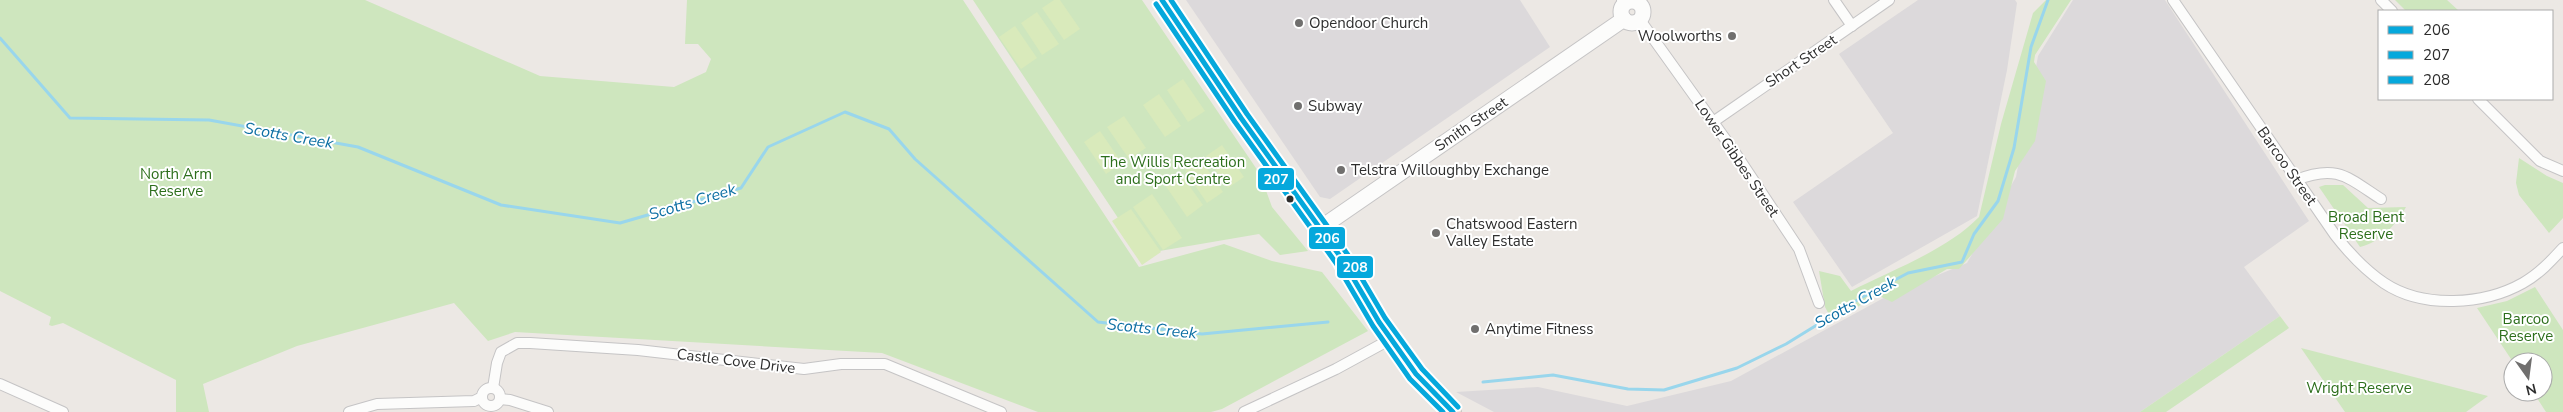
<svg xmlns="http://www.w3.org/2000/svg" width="2563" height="412" viewBox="0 0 2563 412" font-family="'Nunito Sans',sans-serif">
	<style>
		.industrial { fill: #dcd9db }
		.green { fill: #cee6be }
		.pitch { fill: #d9eabb }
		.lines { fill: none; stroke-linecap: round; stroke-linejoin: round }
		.stream { stroke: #99d6ec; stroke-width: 3 }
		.street-casing { stroke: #c5c4c5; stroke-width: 12 }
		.secondary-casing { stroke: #c5c4c5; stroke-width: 17 }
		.primary-casing { stroke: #c6c5c4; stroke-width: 18 }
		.street { stroke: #fcfcfb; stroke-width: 10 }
		.secondary { stroke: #fcfcfb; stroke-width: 15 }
		.primary { stroke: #e8e4d6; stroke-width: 16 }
		.bus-1-casing { stroke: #fff; stroke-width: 9 }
		.bus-2-casing { stroke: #fff; stroke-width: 9 }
		.bus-3-casing { stroke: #fff; stroke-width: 9 }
		.bus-1 { stroke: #05a8dc; stroke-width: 5 }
		.bus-2 { stroke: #05a8dc; stroke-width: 5 }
		.bus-3 { stroke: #05a8dc; stroke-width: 5 }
		.poi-dot { fill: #706f6e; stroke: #fff; stroke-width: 2 }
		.bus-dot { fill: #2e2e2e; stroke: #fff; stroke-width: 2 }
		.labels { text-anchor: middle; stroke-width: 4; stroke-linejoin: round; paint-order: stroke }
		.poi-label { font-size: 15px; fill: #2e2e2e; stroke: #fff; text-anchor: start }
		.street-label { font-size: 15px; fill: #2e2e2e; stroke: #fff }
		.park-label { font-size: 15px; fill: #2c6e1b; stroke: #fff }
		.water-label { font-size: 16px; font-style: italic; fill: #0d6fa3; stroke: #fff }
		.line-badge { stroke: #fff; stroke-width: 2 }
		.badge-label { font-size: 14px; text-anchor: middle; font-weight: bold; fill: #fff }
	</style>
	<rect width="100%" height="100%" fill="#ece8e4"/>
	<g class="industrial">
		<path d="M1186 0H1520L1550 47 1330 199 1320 197Z"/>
		<path d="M1918 0H2015L2017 3 2007 70 1977 216 1852 287 1793 202 1893 133 1839 54Z"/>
		<path d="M2073 0H2165L2309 221 2244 267 2280 316 2140 412H1494L1456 392 1538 387 1627 406 1731 381 1889 295 1967 263 2016 177 2038 56Z"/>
	</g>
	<g class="green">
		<path d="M0 0H365L540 76 674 87 706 72 711 59 698 44H685L687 0H963L1139 267 1224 244 1272 261 1322 272 1368 331 1222 409 1211 412H1038L882 353 515 332 488 341 454 303 297 346 203 384 209 412H176V380L63 323 52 326 49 325 51 317 0 291Z"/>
		<path d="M973 0H1142L1260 174 1272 207 1308 251 1280 255 1259 234 1142 254Z"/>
		<path d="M2046 0H2071L2035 55 2034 62 2046 81 2035 141 2015 171 2003 219 1959 269H1947L1892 302 1877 295 1833 322 1825 307 1819 271 1840 276 1851 291C1892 270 1947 250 1979 217L2001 124 2033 13Z"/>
		<path d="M2395 0H2447L2459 11H2406Z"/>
		<path d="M2519 158 2547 176 2563 183V218L2549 233 2519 195 2516 183Z"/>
		<path d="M2325 185H2343L2368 208 2406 207C2397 224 2379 243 2360 247L2319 187Z"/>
		<path d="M2535 287 2563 330V412H2546L2533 392H2543V362H2513L2477 308 2507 301Z"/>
		<path d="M2280 316 2289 328 2166 412H2140Z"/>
		<path d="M2301 348 2488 396 2466 412H2345Z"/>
	</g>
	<g class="pitch">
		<path d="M1054 0H1060L1080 29 1064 40 1042 8Z"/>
		<path d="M1037 12 1059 44 1042 55 1021 23Z"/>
		<path d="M1015 26 1037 58 1021 69 999 37Z"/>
		<path d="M1183 79 1205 111 1188 122 1167 90Z"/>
		<path d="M1159 94 1181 126 1165 137 1143 105Z"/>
		<path d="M1124 116 1146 148 1129 159 1107 127Z"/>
		<path d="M1100 131 1122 163 1106 174 1084 142Z"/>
		<path d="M1222 145 1244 177 1228 188 1206 156Z"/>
		<path d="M1201 160 1223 192 1207 203 1185 171Z"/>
		<path d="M1181 174 1203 205 1187 217 1165 185Z"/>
		<path d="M1152 194 1182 238 1163 250 1133 207Z"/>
		<path d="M1131 209 1161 252 1142 265 1112 221Z"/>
	</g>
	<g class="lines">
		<g class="stream">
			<path d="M0 38 70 118 209 120 358 147 501 205 620 223 741 188 768 147 845 112 889 129 915 159 1098 322 1202 334 1328 322"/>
			<path d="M1483 382 1553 375 1628 389 1664 390 1737 368 1786 344 1859 299 1908 273 1962 262 1974 234 1998 201 2014 148 2031 47 2048 0"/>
		</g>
		<defs>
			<g id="street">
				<path d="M1622 0 1625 4"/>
				<path d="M1834 0 1852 26"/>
				<path d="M2173 0 2335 235C2349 253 2365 270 2384 283 2423 309 2484 305 2523 283 2539 274 2551 261 2563 248"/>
				<path d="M2381 0 2392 11"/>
				<path d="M1640 20 1736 154 1799 249 1819 303"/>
				<path d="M2478 99 2540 161 2563 171"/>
				<path d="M1713 122 1889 0"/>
				<path d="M2296 180C2337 164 2347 177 2381 199"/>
				<path d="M0 384 63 412"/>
				<circle cx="491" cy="397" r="9"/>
				<path d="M493 388 497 363 501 352 517 343H530L638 350 804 369 841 364H885L1001 412"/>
				<path d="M500 399 510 400 548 412"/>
				<path d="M349 412 377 404 474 401 482 397"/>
				<path d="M1244 412 1336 369 1391 339"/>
			</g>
			<g id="secondary">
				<circle cx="1632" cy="12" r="11"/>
				<path d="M1319 229 1624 19"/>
			</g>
			<path id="primary" d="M1162 0 1241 118 1342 259 1379 322 1416 374 1453 412"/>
		</defs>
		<use href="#street" class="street-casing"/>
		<use href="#secondary" class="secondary-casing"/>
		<use href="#primary" class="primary-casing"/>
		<use href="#street" class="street"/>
		<use href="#secondary" class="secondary"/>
		<use href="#primary" class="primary"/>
		<defs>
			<path id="bus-1" d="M1162 0 1241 118 1342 259 1379 322 1416 374 1453 412"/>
			<path id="bus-2" d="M1156 4 1235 122 1336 263 1373 326 1410 379 1443 412"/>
			<path id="bus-3" d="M1171 0 1247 114 1348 255 1385 318 1422 369 1458 407"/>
		</defs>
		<use href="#bus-1" class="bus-1-casing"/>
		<use href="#bus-2" class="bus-2-casing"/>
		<use href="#bus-3" class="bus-3-casing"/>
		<use href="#bus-1" class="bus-1"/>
		<use href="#bus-2" class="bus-2"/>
		<use href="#bus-3" class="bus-3"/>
	</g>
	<g class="poi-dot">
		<circle cx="1299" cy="23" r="5"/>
		<circle cx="1732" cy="36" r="5"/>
		<circle cx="1298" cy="106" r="5"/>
		<circle cx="1341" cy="170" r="5"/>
		<circle cx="1436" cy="233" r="5"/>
		<circle cx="1475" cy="329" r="5"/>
	</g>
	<circle class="bus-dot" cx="1290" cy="199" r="4.5"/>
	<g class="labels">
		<g class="poi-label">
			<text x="1309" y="28">Opendoor Church</text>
			<text x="1722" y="41" text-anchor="end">Woolworths</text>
			<text x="1308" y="111">Subway</text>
			<text x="1351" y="175">Telstra Willoughby Exchange</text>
			<text x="1446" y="229">Chatswood Eastern<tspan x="1446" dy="17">Valley Estate</tspan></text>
			<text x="1485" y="334">Anytime Fitness</text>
		</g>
		<g class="street-label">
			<text transform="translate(1801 61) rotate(-34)" y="5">Short Street</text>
			<text transform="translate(1471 124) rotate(-34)" y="5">Smith Street</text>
			<text transform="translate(1737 158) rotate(56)" y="5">Lower Gibbes Street</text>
			<text transform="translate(2287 166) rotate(55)" y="5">Barcoo Street</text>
			<text transform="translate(736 361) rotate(7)" y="5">Castle Cove Drive</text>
		</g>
		<g class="park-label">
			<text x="1173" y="167">The Willis Recreation<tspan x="1173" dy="17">and Sport Centre</tspan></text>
			<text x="176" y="179">North Arm<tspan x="176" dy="17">Reserve</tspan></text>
			<text x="2366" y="222">Broad Bent<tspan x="2366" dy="17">Reserve</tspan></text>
			<text x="2526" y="324">Barcoo<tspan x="2526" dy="17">Reserve</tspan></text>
			<text x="2359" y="393">Wright Reserve</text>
		</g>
		<g class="water-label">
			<text transform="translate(289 135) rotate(10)" y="6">Scotts Creek</text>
			<text transform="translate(692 201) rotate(-17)" y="6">Scotts Creek</text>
			<text transform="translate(1855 302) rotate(-29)" y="6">Scotts Creek</text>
			<text transform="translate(1152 328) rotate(6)" y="6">Scotts Creek</text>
		</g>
	</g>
	<g class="line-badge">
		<rect x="1257" y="167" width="38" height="24" rx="5" fill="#05a8dc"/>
		<rect x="1308" y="226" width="38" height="24" rx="5" fill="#05a8dc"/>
		<rect x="1336" y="255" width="38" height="24" rx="5" fill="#05a8dc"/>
	</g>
	<g class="badge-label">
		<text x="1276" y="184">207</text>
		<text x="1327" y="243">206</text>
		<text x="1355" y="272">208</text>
	</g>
	<rect x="2378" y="10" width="175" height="90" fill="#ffffff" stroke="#ababab"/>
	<rect x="2388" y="26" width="25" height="8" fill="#05a8dc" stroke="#ababab"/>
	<text x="2423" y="35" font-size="15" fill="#2e2e2e">206</text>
	<rect x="2388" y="51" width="25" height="8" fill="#05a8dc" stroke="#ababab"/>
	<text x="2423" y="60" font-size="15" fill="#2e2e2e">207</text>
	<rect x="2388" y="76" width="25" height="8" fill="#05a8dc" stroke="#ababab"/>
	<text x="2423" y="85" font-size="15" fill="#2e2e2e">208</text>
	<g transform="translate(2528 377) rotate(166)"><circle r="24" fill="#ffffff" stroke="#ababab"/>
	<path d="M0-4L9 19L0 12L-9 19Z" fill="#706f6e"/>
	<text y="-8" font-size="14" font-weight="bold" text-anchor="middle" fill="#2e2e2e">N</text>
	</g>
</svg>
